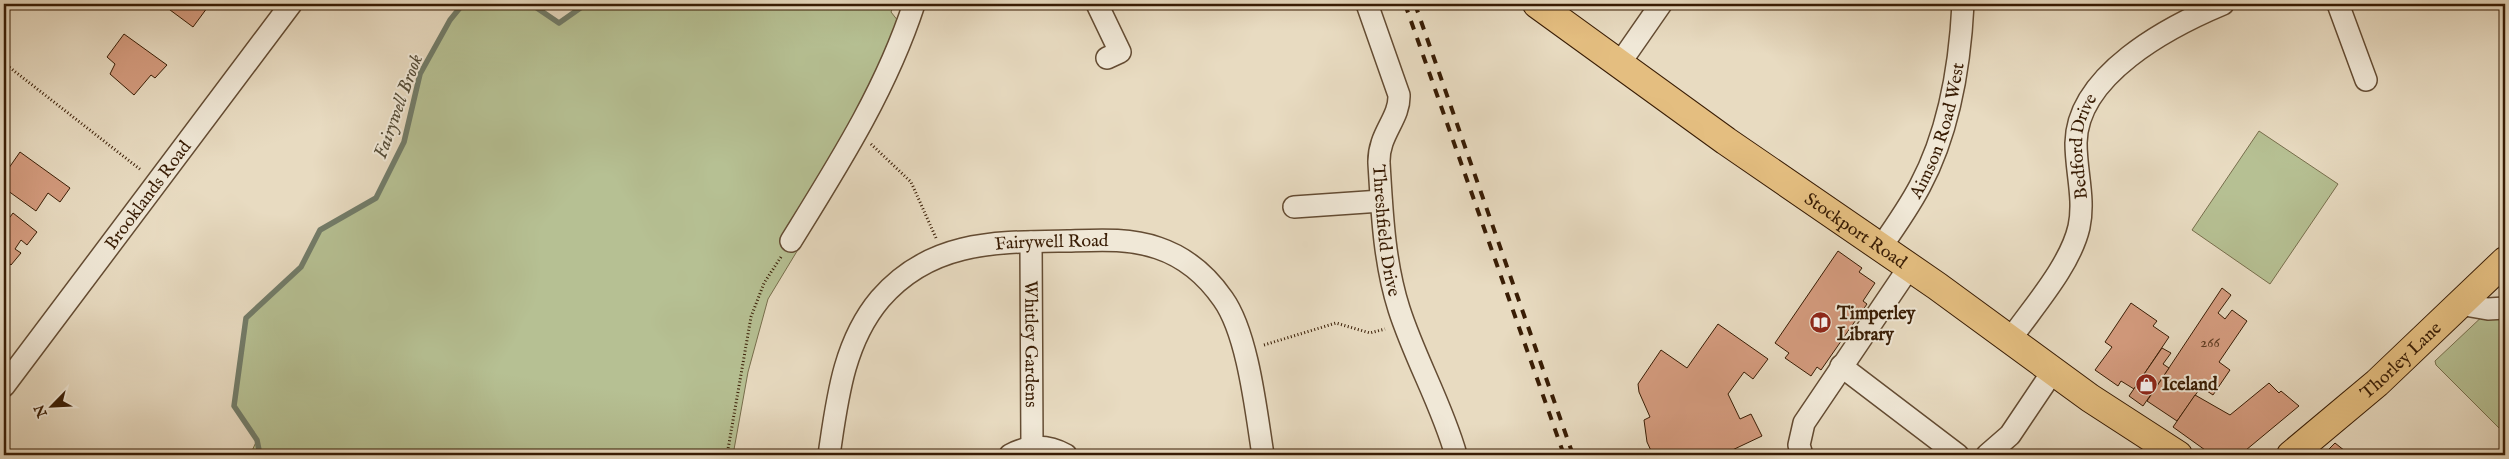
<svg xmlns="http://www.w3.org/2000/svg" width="2509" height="459" viewBox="0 0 2509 459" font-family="'IM FELL English',serif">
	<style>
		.green { fill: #b6c093; stroke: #776e4c }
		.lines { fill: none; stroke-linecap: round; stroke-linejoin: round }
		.stream { stroke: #727c69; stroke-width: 5.5 }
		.building { fill: #d49b7e; stroke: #381c04 }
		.minor-casing { stroke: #644c33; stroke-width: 24 }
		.major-casing { stroke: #381c04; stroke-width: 30 }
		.path { stroke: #381c04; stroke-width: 3; stroke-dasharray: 1 2.5; stroke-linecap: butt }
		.minor { stroke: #f0e8d7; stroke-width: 21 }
		.major { stroke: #e4be80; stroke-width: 28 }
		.rail { stroke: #381c04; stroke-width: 4; stroke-dasharray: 9 9; stroke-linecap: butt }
		.labels { text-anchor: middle; stroke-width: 4; stroke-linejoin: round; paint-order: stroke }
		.number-label { font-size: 15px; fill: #5f3c22 }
		.street-label { font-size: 18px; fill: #381c04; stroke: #f0e8d7 }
		.poi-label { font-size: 18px; font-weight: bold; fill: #381c04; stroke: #f0e8d7; text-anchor: start }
		.water-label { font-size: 19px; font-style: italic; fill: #554c37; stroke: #f0e8d7 }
	</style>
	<rect width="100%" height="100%" fill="#e8dbc1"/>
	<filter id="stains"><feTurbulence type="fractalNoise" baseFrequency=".004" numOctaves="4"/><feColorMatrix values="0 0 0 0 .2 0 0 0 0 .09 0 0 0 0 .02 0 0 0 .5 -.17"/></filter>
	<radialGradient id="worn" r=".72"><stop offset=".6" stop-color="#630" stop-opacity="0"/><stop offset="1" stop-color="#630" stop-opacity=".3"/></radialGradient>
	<g class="green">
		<path d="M463 4H531L559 23 586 4H894L891 12 910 36 805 238 768 299 748 372 733 455H250L257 440 234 406 246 318 301 267 320 230 376 198 404 142 420 74 450 20Z"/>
		<path d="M2259 131 2338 184 2270 284 2192 230Z"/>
		<path d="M2505 295V434L2436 365 2435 361Z"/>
	</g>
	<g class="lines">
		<g class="stream">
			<path d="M531 4 559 23 586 4"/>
			<path d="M260 455 257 440 234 406 246 318 301 267 320 230 376 198 404 142 420 74 450 20 463 4"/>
		</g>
	</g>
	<g class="building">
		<path d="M162 4H210L193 27Z"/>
		<path d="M124 34 167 65 155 78 151 75 134 95 110 74 115 64 107 57Z"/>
		<path d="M20 152 70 188 60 202 48 193 36 211 4 188V175Z"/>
		<path d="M13 213 37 232 27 245 21 240 15 249 21 253 11 265 4 259V225Z"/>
		<path d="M1838 251 1862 268 1859 272 1875 283 1863 301 1867 304 1821 370 1817 367 1811 376 1785 358 1789 353 1775 343Z"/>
		<path d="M2222 288 2231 295 2218 313 2225 319 2232 310 2247 321 2219 362 2230 370 2213 395 2201 387 2177 421 2147 401Z"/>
		<path d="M2131 303 2157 321 2153 326 2169 337 2134 389 2121 381 2118 386 2095 370 2112 347 2105 342Z"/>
		<path d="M1718 324 1768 359 1753 379 1744 372 1728 394 1740 419 1751 414 1762 436 1726 453 1727 455H1653L1647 442 1644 420 1650 417 1639 392 1638 384 1661 350 1687 368Z"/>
		<path d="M2162 348 2171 353 2163 364 2169 368 2143 406 2129 396Z"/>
		<path d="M2269 383 2279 393 2281 391 2299 406 2240 455H2212L2173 427 2195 395 2230 415Z"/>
		<path d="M2335 443 2350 455H2334L2328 450Z"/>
	</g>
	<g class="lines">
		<defs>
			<g id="minor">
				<path d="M1097 4 1120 52 1107 58"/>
				<path id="s1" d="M1367 4 1399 95C1400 119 1378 134 1379 163 1382 212 1384 262 1399 309 1415 359 1442 405 1456 455"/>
				<path d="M2338 4 2366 80"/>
				<path d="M1620 63 1661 4"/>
				<path d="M1294 207 1381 201"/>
				<path d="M791 241C838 165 886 90 914 4"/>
				<path id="s2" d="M1031 242 1032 447"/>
				<path id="s3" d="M1881 247C1895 227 1909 207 1920 186 1950 130 1960 65 1963 4"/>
				<path d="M2459 304 2488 309 2505 308"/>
				<path id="s4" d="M2010 340C2033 307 2070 266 2079 227 2085 199 2076 172 2076 143 2077 75 2168 27 2223 4"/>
				<path d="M1841 366 1958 455"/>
				<path id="s5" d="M4 386 291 4"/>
				<path id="s6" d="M829 455C837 401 843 343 880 299 931 240 997 242 1068 241 1099 240 1129 238 1158 248 1185 257 1207 276 1223 299 1248 334 1256 411 1263 455"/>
				<path d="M1010 455C1029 445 1048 445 1066 455"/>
				<path d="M1802 455 1799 445 1804 423 1910 266"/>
				<path d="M1987 455 2010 435 2053 371"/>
			</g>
			<g id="major">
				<path id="s7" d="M1537 4 1726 141 1937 286 2090 398 2178 455"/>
				<path id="s8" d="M2291 455 2377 383 2505 261"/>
			</g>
		</defs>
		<use href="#minor" class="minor-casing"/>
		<use href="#major" class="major-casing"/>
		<g class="path">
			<path d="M4 63 141 170"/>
			<path d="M871 144 911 182 936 238"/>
			<path d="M1264 345 1336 323 1370 333 1385 329"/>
			<path d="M727 455 751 317 764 283 781 257"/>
		</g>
		<use href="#minor" class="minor"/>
		<use href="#major" class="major"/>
		<g class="rail">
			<path d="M1405 4 1564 455"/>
			<path d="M1415 4 1573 455"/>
		</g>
	</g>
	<defs>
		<symbol id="library-disc" viewBox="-11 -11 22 22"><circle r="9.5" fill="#8f2418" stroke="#f0e8d7"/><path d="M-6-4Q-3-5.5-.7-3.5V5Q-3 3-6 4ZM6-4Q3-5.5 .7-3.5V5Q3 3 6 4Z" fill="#fff"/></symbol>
		<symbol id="shop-disc" viewBox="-11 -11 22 22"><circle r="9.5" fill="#8f2418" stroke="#f0e8d7"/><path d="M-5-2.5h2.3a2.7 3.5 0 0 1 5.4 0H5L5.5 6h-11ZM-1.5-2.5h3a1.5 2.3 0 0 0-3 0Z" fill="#fff"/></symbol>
	</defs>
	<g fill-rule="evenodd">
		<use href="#library-disc" x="1808" y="310" width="25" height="25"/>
		<use href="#shop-disc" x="2134" y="372" width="25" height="25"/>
	</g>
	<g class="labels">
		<g class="number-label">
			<text x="2210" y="347">266</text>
		</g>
		<g class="street-label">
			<text dy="6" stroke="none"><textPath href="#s3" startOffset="131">Aimson Road West</textPath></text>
			<text dy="6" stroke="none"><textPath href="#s4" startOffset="215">Bedford Drive</textPath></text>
			<text dy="6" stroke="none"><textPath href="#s5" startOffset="239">Brooklands Road</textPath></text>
			<text dy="6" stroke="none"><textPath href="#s1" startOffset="236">Threshfield Drive</textPath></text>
			<text dy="6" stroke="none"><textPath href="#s7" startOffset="391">Stockport Road</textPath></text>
			<text dy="6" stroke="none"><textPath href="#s6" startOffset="354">Fairywell Road</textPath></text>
			<text dy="6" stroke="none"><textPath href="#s2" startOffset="102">Whitley Gardens</textPath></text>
			<text dy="6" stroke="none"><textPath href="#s8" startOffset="145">Thorley Lane</textPath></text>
		</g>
		<g class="poi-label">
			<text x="1837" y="319">Timperley<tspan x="1837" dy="21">Library</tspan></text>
			<text x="2162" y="390">Iceland</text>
		</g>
		<g class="water-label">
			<text transform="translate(397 106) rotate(-70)" y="7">Fairywell Brook</text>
		</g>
	</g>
	<rect width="2509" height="459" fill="none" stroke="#e8dbc1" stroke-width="20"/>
	<rect x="5" y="5" width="2499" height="449" fill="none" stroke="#381c04" stroke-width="2.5"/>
	<rect x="10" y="10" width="2489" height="439" fill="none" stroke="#381c04"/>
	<g transform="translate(52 406) rotate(246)" stroke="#f0e8d7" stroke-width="4" paint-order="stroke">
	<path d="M0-4L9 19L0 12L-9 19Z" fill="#381c04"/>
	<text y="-8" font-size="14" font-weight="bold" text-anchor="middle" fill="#381c04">N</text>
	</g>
	<rect width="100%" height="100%" filter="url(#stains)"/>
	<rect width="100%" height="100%" fill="url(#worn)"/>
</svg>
